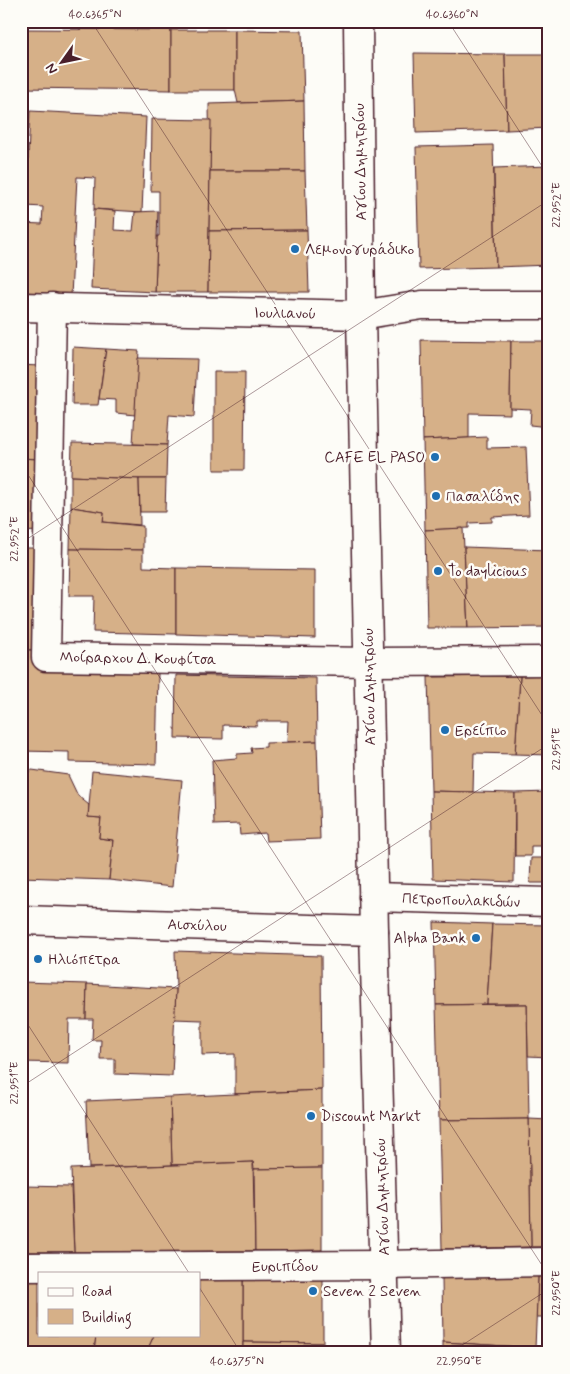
<svg xmlns="http://www.w3.org/2000/svg" width="570" height="1374" viewBox="0 0 570 1374" font-family="Mynerve,sans-serif">
	<style>
		.building { fill: #d6b088; stroke: #4a1f2b }
		.lines { fill: none; stroke-linecap: round; stroke-linejoin: round }
		.street-casing { stroke: #4a1f2b; stroke-width: 31 }
		.secondary-casing { stroke: #4a1f2b; stroke-width: 31 }
		.street { stroke: #fdfcf7; stroke-width: 28 }
		.secondary { stroke: #fdfcf7; stroke-width: 28 }
		.ticks { fill: none; stroke: #4a1f2b; stroke-width: 1; stroke-opacity: 0.45 }
		.poi-dot { fill: #1f6fb2; stroke: #fdfcf7; stroke-width: 2 }
		.labels { text-anchor: middle; stroke-width: 5; stroke-linejoin: round; paint-order: stroke }
		.street-label { font-size: 15px; fill: #4a1f2b; stroke: #fdfcf7 }
		.poi-label { font-size: 15px; fill: #4a1f2b; stroke: #fdfcf7; text-anchor: start }
		.neatline { fill: none; stroke: #4a1f2b; stroke-width: 2 }
		.ticks-label { font-size: 12px; text-anchor: middle; fill: #4a1f2b }
	</style>
	<rect width="100%" height="100%" fill="#fdfcf7"/>
	<filter id="ink" filterUnits="userSpaceOnUse"><feTurbulence type="fractalNoise" baseFrequency=".02" numOctaves="2"/><feDisplacementMap in="SourceGraphic" scale="10" xChannelSelector="R" yChannelSelector="G"/><feConvolveMatrix kernelMatrix="1 2 1 2 8 2 1 2 1" color-interpolation-filters="sRGB"/></filter>
	<g filter="url(#ink)">
		<g class="building">
			<path d="M21 29 171 30V90L21 88Z"/>
			<rect x="171" y="30" width="64" height="60"/>
			<path d="M235 30 302 31 304 101 238 103 235 90Z"/>
			<path d="M414 53 505 54 507 130 416 133Z"/>
			<path d="M505 54H549V128L507 130Z"/>
			<path d="M304 101 305 171H210L209 104Z"/>
			<path d="M30 111 146 117 142 212 94 209 95 178 77 177 71 296 21 292V223L42 224 43 207 26 206Z"/>
			<path d="M152 119 211 120 208 292H155L157 236H159V191H151Z"/>
			<path d="M493 145 496 267 419 269 416 147Z"/>
			<path d="M549 166V265L496 267 494 168Z"/>
			<path d="M210 171H305L307 230 209 231Z"/>
			<path d="M94 209 115 211 114 230 133 231 135 212 158 211 155 292 91 289Z"/>
			<path d="M307 230 309 292H208L209 231Z"/>
			<path d="M421 340 511 341 510 414 469 413V438L423 440Z"/>
			<path d="M511 341H549V427L530 425 531 409 510 408Z"/>
			<path d="M73 347 106 349 98 405H72Z"/>
			<path d="M106 349 139 351 135 415 116 413V400L99 399Z"/>
			<path d="M138 358 197 359 194 417 169 415 167 445 133 444Z"/>
			<path d="M21 365 39 366 37 459 21 458Z"/>
			<path d="M214 372H245L244 470H214Z"/>
			<path d="M487 437V448L526 447 529 515 492 517V522L469 523V528L425 530 423 440Z"/>
			<path d="M72 443 167 445 166 479H139L71 476Z"/>
			<path d="M21 458 37 459V531L21 532Z"/>
			<path d="M71 476 139 479 140 525 103 522 104 512 71 507Z"/>
			<path d="M139 479H166L165 512H140Z"/>
			<path d="M71 507 104 512 103 522 143 526V550L70 549Z"/>
			<path d="M463 528 468 628H427L425 530Z"/>
			<path d="M464 547 549 550V627L468 628Z"/>
			<path d="M21 548H36L34 650H21Z"/>
			<path d="M70 549 143 550V567L176 568V634L93 632 94 596H69Z"/>
			<path d="M176 568 315 570V638L176 634Z"/>
			<path d="M21 650H34V665L158 672 156 764 69 762V752L21 751Z"/>
			<path d="M176 675 316 678 317 741 287 742 288 721H257V726L223 725V739L175 738Z"/>
			<path d="M549 675V755L515 754 520 676Z"/>
			<path d="M520 676 515 754 474 753 473 792 431 791 428 677Z"/>
			<path d="M317 741 320 839 266 841 265 833 240 835 239 824 214 825 212 760 237 758V754L252 753 251 748 266 747V743Z"/>
			<path d="M32 770 68 775 78 796 89 805 88 817 101 818 99 838 113 840 109 880 21 877V777Z"/>
			<path d="M92 771 182 780 172 887 109 880 113 840 99 838 101 818 88 817Z"/>
			<path d="M431 791 515 793 514 882 433 879Z"/>
			<path d="M549 792V858H547L546 846H531V856H515V793Z"/>
			<path d="M531 858H549V883H530Z"/>
			<path d="M434 922 492 924 487 1004 436 1005Z"/>
			<path d="M492 924 549 925V1057L528 1056 527 1004H487Z"/>
			<path d="M175 951 321 956 322 1090 235 1094V1054L202 1055V1020L174 1019 176 989Z"/>
			<path d="M21 982 87 984 86 1019H69L68 1063 21 1062Z"/>
			<path d="M87 984 176 989 172 1076 115 1074V1059H100L101 1040H92L93 1019H86Z"/>
			<path d="M527 1004 529 1119 439 1120 436 1005Z"/>
			<path d="M322 1090V1168L254 1169 253 1162 172 1165 170 1097Z"/>
			<path d="M170 1097 172 1165 89 1168 86 1101Z"/>
			<path d="M529 1119 549 1120V1247H531Z"/>
			<path d="M529 1119 531 1247 442 1249 439 1120Z"/>
			<path d="M253 1162 255 1251 74 1252 71 1169Z"/>
			<path d="M322 1168V1250L255 1251 254 1169Z"/>
			<path d="M23 1186 71 1187 74 1252H24Z"/>
			<path d="M21 1195H23L24 1252H21Z"/>
			<path d="M538 1276H549V1317H536Z"/>
			<path d="M538 1276 535 1348 443 1342 442 1278Z"/>
			<path d="M243 1278H323V1343L243 1342Z"/>
			<path d="M243 1278V1353H146L154 1335H199V1279Z"/>
			<path d="M39 1279V1335H96L94 1353H37V1351L21 1349V1280Z"/>
			<path d="M96 1335H154L146 1353H94Z"/>
			<path d="M243 1342 323 1343V1353H243Z"/>
			<path d="M443 1342 535 1348 534 1353H443Z"/>
		</g>
		<g class="lines">
			<defs>
				<g id="street">
					<path d="M52 307 46 657 369 662 549 661"/>
					<path d="M373 897 549 902"/>
					<path d="M21 920 374 931"/>
					<path d="M21 1267 384 1265 549 1262"/>
				</g>
				<g id="secondary">
					<path d="M358 21 361 315 374 931 386 1353"/>
					<path d="M21 307 361 315 422 305H549"/>
				</g>
			</defs>
			<use href="#street" class="street-casing"/>
			<use href="#secondary" class="secondary-casing"/>
			<use href="#street" class="street"/>
			<use href="#secondary" class="secondary"/>
		</g>
	</g>
	<path class="ticks" d="M91 21 549 726M448 21 549 177M21 464 549 1276M21 543 549 200M21 1014 189 1273M21 1087 549 744M199 1287 241 1353M450 1353 549 1289"/>
	<g class="poi-dot">
		<circle cx="295" cy="249" r="5"/>
		<circle cx="435" cy="457" r="5"/>
		<circle cx="436" cy="496" r="5"/>
		<circle cx="438" cy="571" r="5"/>
		<circle cx="445" cy="730" r="5"/>
		<circle cx="476" cy="938" r="5"/>
		<circle cx="38" cy="959" r="5"/>
		<circle cx="311" cy="1116" r="5"/>
		<circle cx="313" cy="1291" r="5"/>
	</g>
	<g class="labels">
		<g class="street-label">
			<text transform="translate(360 162) rotate(-91)" y="5">Αγίου Δημητρίου</text>
			<text transform="translate(285 313) rotate(1)" y="5">Ιουλιανού</text>
			<text transform="translate(138 658) rotate(1)" y="5">Μοίραρχου Δ. Κουφίτσα</text>
			<text transform="translate(369 687) rotate(-91)" y="5">Αγίου Δημητρίου</text>
			<text transform="translate(461 900) rotate(2)" y="5">Πετροπουλακιδών</text>
			<text transform="translate(197 925) rotate(2)" y="5">Αισχύλου</text>
			<text transform="translate(382 1197) rotate(-92)" y="5">Αγίου Δημητρίου</text>
			<text x="285" y="1271">Ευριπίδου</text>
		</g>
		<g class="poi-label">
			<text x="305" y="254">Λεμονογυράδικο</text>
			<text x="425" y="462" text-anchor="end">CAFE EL PASO</text>
			<text x="446" y="501">Πασαλίδης</text>
			<text x="448" y="576">To daylicious</text>
			<text x="455" y="735">Ερείπιο</text>
			<text x="466" y="943" text-anchor="end">Alpha Bank</text>
			<text x="48" y="964">Ηλιόπετρα</text>
			<text x="321" y="1121">Discount Markt</text>
			<text x="323" y="1296">Seven 2 Seven</text>
		</g>
	</g>
	<rect width="570" height="1374" fill="none" stroke="#fdfcf7" stroke-width="55"/>
	<rect x="38" y="1272" width="162" height="65" fill="#fdfcf7" stroke="#b5a4a5"/>
	<rect x="48" y="1288" width="25" height="8" fill="#fdfcf7" stroke="#b5a4a5"/>
	<text x="82" y="1296" font-size="15" fill="#4a1f2b">Road</text>
	<rect x="48" y="1309" width="25" height="15" fill="#d6b088" stroke="#b5a4a5"/>
	<text x="82" y="1322" font-size="15" fill="#4a1f2b">Building</text>
	<g transform="translate(62 62) rotate(237)" stroke="#fdfcf7" stroke-width="4" paint-order="stroke">
	<path d="M0-4L9 19L0 12L-9 19Z" fill="#4a1f2b"/>
	<text y="-8" font-size="14" font-weight="bold" text-anchor="middle" fill="#4a1f2b">N</text>
	</g>
	<rect x="28" y="28" width="514" height="1318" class="neatline"/>
	<g class="ticks-label">
		<text x="95" y="18">40.6365°N</text>
		<text x="452" y="18">40.6360°N</text>
		<text transform="translate(556 205) rotate(-90)" y="4">22.952°E</text>
		<text transform="translate(14 539) rotate(-90)" y="4">22.952°E</text>
		<text transform="translate(556 749) rotate(-90)" y="4">22.951°E</text>
		<text transform="translate(14 1083) rotate(-90)" y="4">22.951°E</text>
		<text transform="translate(556 1293) rotate(-90)" y="4">22.950°E</text>
		<text x="237" y="1365">40.6375°N</text>
		<text x="459" y="1365">22.950°E</text>
	</g>
</svg>
